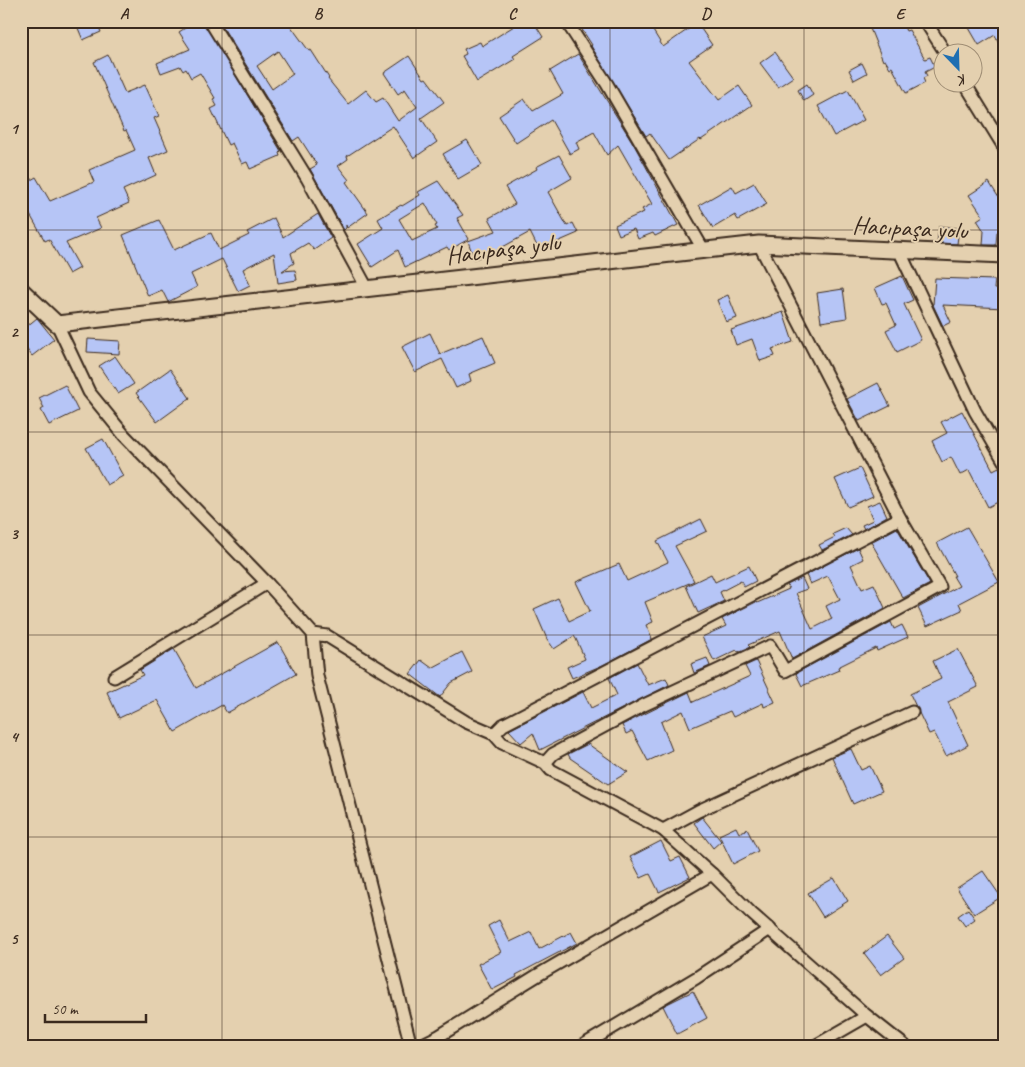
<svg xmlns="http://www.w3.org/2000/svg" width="1025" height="1067" viewBox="0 0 1025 1067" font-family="Caveat,sans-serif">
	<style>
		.building { fill: #b6c5f6; stroke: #3b2a1e; fill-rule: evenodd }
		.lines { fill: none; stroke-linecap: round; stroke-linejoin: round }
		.street-casing { stroke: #3b2a1e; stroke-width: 15 }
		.secondary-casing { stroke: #3b2a1e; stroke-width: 19 }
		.street { stroke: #e4d0af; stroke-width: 11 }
		.secondary { stroke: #e4d0af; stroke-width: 15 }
		.grid { fill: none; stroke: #3b2a1e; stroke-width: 1; stroke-opacity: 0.55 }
		.labels { text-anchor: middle; stroke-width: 4; stroke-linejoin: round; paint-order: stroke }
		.street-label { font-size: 25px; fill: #3b2a1e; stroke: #e4d0af }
		.neatline { fill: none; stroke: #3b2a1e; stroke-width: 2 }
		.grid-label { font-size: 16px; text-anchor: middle; font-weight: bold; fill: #3b2a1e }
	</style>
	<rect width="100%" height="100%" fill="#e4d0af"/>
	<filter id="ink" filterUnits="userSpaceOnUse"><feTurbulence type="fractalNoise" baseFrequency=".02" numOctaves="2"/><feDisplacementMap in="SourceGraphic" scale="10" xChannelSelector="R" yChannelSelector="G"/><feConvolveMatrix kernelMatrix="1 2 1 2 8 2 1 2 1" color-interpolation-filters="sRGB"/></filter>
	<g filter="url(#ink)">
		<g class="building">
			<path d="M75 21H96L101 32 83 40Z"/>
			<path d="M196 21H203L281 151 279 153 280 156 250 169 247 162 242 164 232 143 228 145 211 109 217 106 213 99 215 98 200 73 191 78 186 69 183 71 180 66 161 73 157 63 190 49 179 32Z"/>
			<path d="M219 21H287L309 51 311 50 329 78 328 79 348 104 366 90 376 102 383 98 398 121 417 107 405 89 398 94 384 73 409 56 424 79 426 78 444 102 421 118 437 142 414 158 393 126 347 156 348 159 338 166 349 180 346 182 368 213 347 228 346 225V228L344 230 310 169 317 165 299 137 293 141ZM278 51 293 74 272 89 257 66Z"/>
			<path d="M522 21H533L543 37 513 56 515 59 477 82 462 56 466 54 464 49 480 42 482 46Z"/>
			<path d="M591 21H647L663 47 697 23 712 45 689 61 719 100 739 86 752 105 701 140 700 139 669 160 650 133 646 136 591 46 592 45 581 28Z"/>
			<path d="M867 21H901L906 31 909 30 925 59 930 57 935 67 925 72 927 76 923 78 925 83 906 93 892 67 890 68 885 60 883 61Z"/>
			<path d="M965 21H1004V53L995 35 979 45Z"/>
			<path d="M775 52 793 77 778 87 760 63Z"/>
			<path d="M578 54 633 143 678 225 655 236 653 233 638 239 634 229 619 235 615 225 644 212 642 209 652 204 618 145 607 155 594 132 576 142 579 149 570 154 551 120 516 143 499 116 524 99 533 111 563 94 550 71Z"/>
			<path d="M108 55 125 93 145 85 159 116 154 118 168 150 149 158 156 175 123 190 129 203 96 218 101 228 66 243 80 268 69 274 49 239 45 241 21 199V186L36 177 50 201 94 182 89 170 135 150 126 130 124 131 94 62Z"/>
			<path d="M862 63 867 73 854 80 849 70Z"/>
			<path d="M807 84 813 95 804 101 798 90Z"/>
			<path d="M848 90 864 120 834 136 818 106Z"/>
			<path d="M467 140 482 165 458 179 443 154Z"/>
			<path d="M559 155 572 178 548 192 567 226 573 223 578 233 539 250 530 232 501 248V250L474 259 468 241 496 231 489 218 515 204 505 187 537 169 536 167Z"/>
			<path d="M438 181 463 215 457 218 469 239 449 250 447 247 405 267 398 250 372 267 358 244 383 228 378 219 401 205 402 206 420 195 418 192ZM425 203 437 225 435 226 437 229 412 241 399 219Z"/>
			<path d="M989 182 1004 206V228L997 232 996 245H983L984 231 977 220 983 216 969 195Z"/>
			<path d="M754 183 767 204 738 220 735 215 713 228 699 205 732 186 736 193Z"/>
			<path d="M318 214 331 238 314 250 308 243 291 253 294 263 282 271 295 270 297 280 278 283 274 253 243 269 250 285 238 291 222 259 191 274 197 287 168 302 162 290 148 296 123 235 159 220 174 250 211 233 219 250 249 235 247 232 274 218 283 237Z"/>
			<path d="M939 226 959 228 957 244 937 243Z"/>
			<path d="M902 276 913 300 904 304 921 340 897 352 886 330 896 325 886 303 882 304 875 288Z"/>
			<path d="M935 278 995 280 994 289H1004V308L943 305 951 322 943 326 933 305Z"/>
			<path d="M843 289 847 318 821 322 817 293Z"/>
			<path d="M728 295 737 318 726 322 717 300Z"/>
			<path d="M783 312 793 342 772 349 775 356 760 361 752 339 736 345 731 330Z"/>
			<path d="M37 318 54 339 32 356 21 342V331Z"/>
			<path d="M430 333 440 354 483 336 495 363 469 374 471 381 456 388 442 359 415 372 402 347Z"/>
			<path d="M88 339 120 341 119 354 87 352Z"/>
			<path d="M115 356 134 384 118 394 99 366Z"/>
			<path d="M170 369 190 398 157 422 136 393Z"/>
			<path d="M878 383 890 406 859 421 847 399Z"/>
			<path d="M65 385 78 411 49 425 41 410 44 408 39 398Z"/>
			<path d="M962 411 993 470 999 467 1004 476V499L988 507 969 470 960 475 951 457 942 462 932 441 947 433 941 422Z"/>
			<path d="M103 439 123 476 107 485 86 448Z"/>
			<path d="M860 468 873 496 848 507 835 479Z"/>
			<path d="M880 501 887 516 864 529 862 525 873 520 867 506Z"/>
			<path d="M701 519 707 531 675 546 694 581 645 602 653 622 646 625 652 639 603 665 572 678 567 667 585 659 576 639 574 636 554 649 547 639 534 609 558 598 569 621 590 611 576 582 619 564 627 581 668 562 657 541Z"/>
			<path d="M967 527 999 582 959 603 962 610 927 626 918 608 959 586 953 576H955L937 543Z"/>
			<path d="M846 528 852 535 822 550 819 545 835 537 833 534Z"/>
			<path d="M897 528 930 584 903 598 871 542Z"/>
			<path d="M858 548 863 559 851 565 862 589 874 584 885 608 792 659 780 631 748 645 750 647 738 652 737 650 714 661 702 637 726 626 722 619 756 602 757 603 789 589 787 585 802 578 807 589 796 593 812 629 832 619 826 606 840 599 828 576 810 584 806 575Z"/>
			<path d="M749 566 756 581 744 587 741 581 720 592 724 601 698 613 686 586 711 574 715 582Z"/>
			<path d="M891 622 894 629 902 625 908 637 877 651 876 648 838 667 839 670 802 686 796 674 798 672Z"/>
			<path d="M278 642 296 674 227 713 222 705 175 732 157 700 119 718 107 692 143 675 140 670 174 649 196 688Z"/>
			<path d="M958 649 978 687 948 702 968 745 946 756 934 732 929 734 910 694 941 679 933 661Z"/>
			<path d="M462 652 472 672 451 683 440 697 410 674 421 660 432 668Z"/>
			<path d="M707 658 710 666 694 673 691 664Z"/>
			<path d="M756 661 775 702 764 707 763 703 733 717 730 711 690 728 683 711 661 722 672 750 648 761 632 731 626 734 622 725 689 692 693 702 750 676 745 666Z"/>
			<path d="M637 663 648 685 666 678 669 685 540 750 533 733 521 743 509 730 583 692 591 708 617 695 609 678Z"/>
			<path d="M588 744 626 771 628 772 608 784 570 758 568 754Z"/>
			<path d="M851 749 861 770 870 766 882 791 853 804 832 757Z"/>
			<path d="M702 817 721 841 713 848 694 823Z"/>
			<path d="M736 827 739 833 747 829 758 851 733 864 719 835Z"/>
			<path d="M661 841 671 861 680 857 690 877 659 892 650 874 641 878 630 857Z"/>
			<path d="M983 871 1001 897 974 914 957 888Z"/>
			<path d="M834 878 848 901 823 917 808 893Z"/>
			<path d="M968 909 975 919 965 926 958 916Z"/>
			<path d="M499 920 510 942 531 932 539 949 571 932 577 943 516 975 517 977 492 990 478 964 501 952 488 926Z"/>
			<path d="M887 936 904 958 881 975 864 953Z"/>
			<path d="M693 991 707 1018 677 1034 663 1006Z"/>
		</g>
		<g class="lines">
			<defs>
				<g id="street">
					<path d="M210 21 307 178 367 288"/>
					<path d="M566 21 607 84 703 249"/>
					<path d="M925 21 945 52"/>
					<path d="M964 82 1004 147"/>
					<path d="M899 250 975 411 1004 461"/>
					<path d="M57 324 89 392 124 435 267 583 313 634 317 676 411 1046"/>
					<path d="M313 634 327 636 466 722 494 734 502 743 545 763 551 770 663 830 712 874 751 913 867 1016 905 1046"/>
					<path d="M114 677 267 583"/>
					<path d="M494 734 503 725 900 518"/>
					<path d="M545 763 553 754 644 705 770 646 785 671 940 587 900 518 759 244"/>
					<path d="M663 830 698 811 912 712"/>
					<path d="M419 1046 439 1036 538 975 712 874"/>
					<path d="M582 1046 696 978 770 929"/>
					<path d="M815 1046 867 1016"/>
				</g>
				<path id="secondary" d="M21 290 57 324 759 244 1004 255"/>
			</defs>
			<use href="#street" class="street-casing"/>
			<use href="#secondary" class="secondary-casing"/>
			<use href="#street" class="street"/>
			<use href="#secondary" class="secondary"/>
		</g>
	</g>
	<path class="grid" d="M222 21V1046M416 21V1046M610 21V1046M804 21V1046M21 230H1004M21 432H1004M21 635H1004M21 837H1004"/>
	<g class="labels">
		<g class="street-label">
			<text transform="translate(910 227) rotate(3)" y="9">Hacıpaşa yolu</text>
			<text transform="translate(503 248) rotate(-7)" y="9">Hacıpaşa yolu</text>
		</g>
	</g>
	<rect width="1025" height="1067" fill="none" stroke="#e4d0af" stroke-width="55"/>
	<g transform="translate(958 68) rotate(157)"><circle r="24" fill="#e4d0af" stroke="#a08e75"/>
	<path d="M0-4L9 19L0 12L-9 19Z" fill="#1f6fb2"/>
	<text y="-8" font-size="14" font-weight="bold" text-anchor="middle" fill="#3b2a1e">K</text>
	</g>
	<path d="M45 1014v8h101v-8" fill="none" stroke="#3b2a1e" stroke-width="2.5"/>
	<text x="52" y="1014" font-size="15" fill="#3b2a1e" stroke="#e4d0af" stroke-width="4" paint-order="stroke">50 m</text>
	<rect x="28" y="28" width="970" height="1012" class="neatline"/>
	<g class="grid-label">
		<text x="124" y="19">A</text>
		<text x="318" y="19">B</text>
		<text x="512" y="19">C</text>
		<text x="706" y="19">D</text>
		<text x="900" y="19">E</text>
		<text x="14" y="134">1</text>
		<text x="14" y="337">2</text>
		<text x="14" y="539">3</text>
		<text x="14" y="742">4</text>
		<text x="14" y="944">5</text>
	</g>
</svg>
